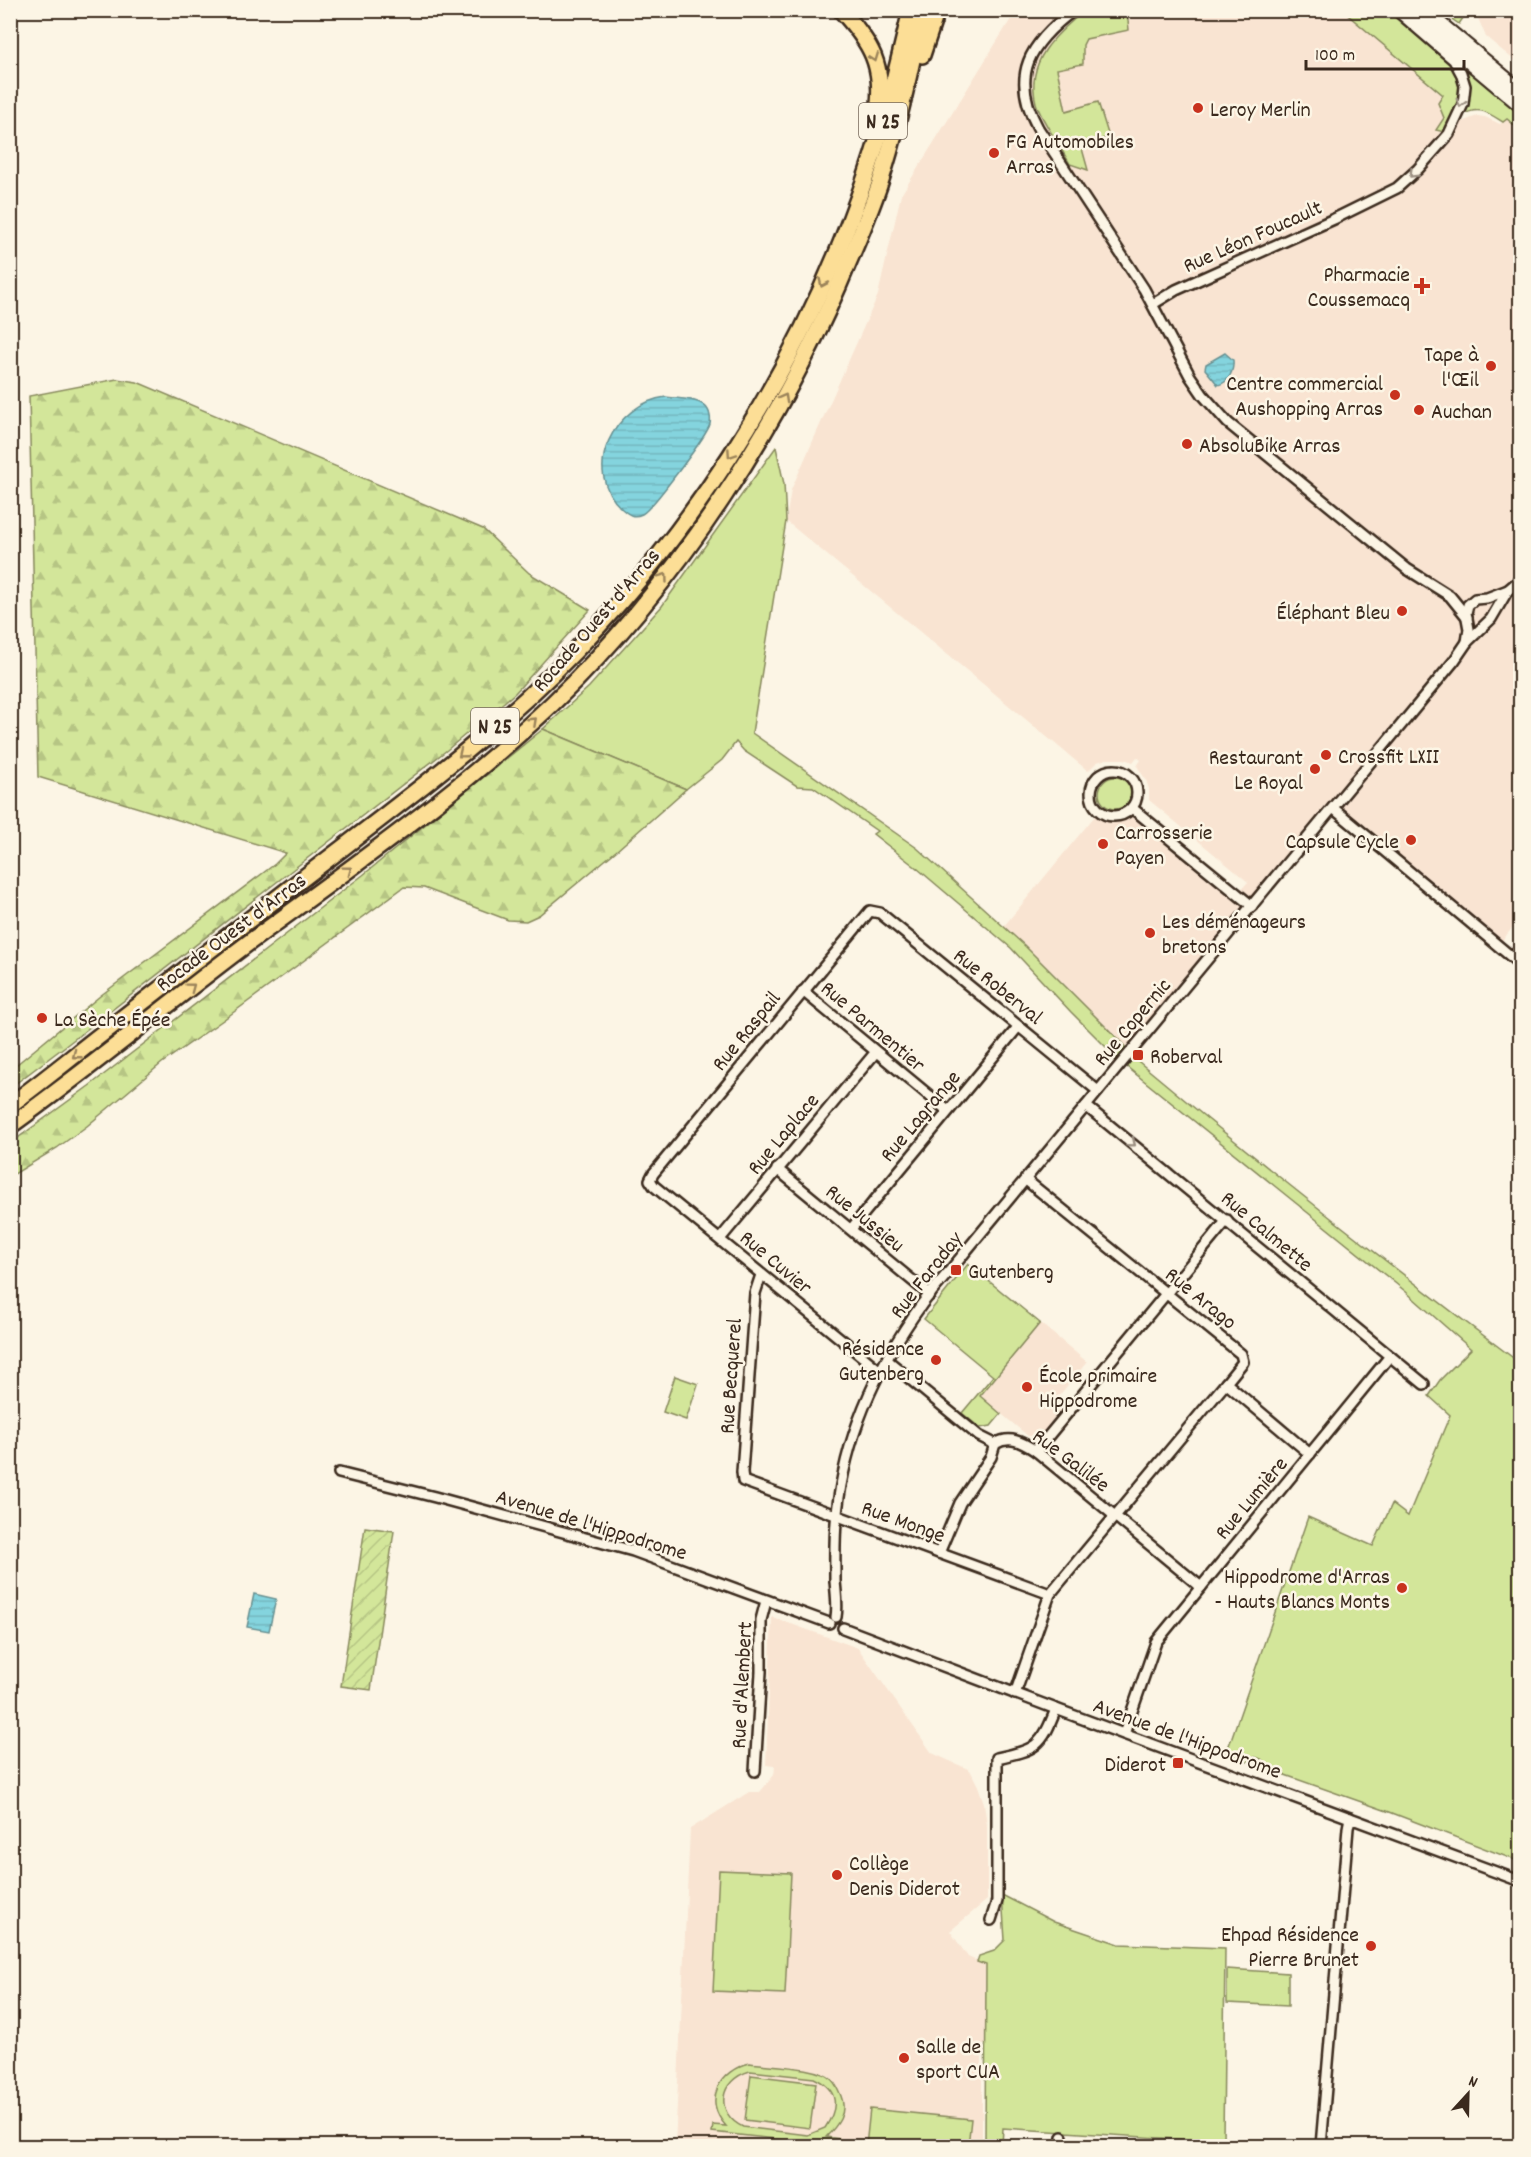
<svg xmlns="http://www.w3.org/2000/svg" width="1531" height="2157" viewBox="0 0 1531 2157" font-family="Dekko,sans-serif">
	<style>
		.built { fill: #f9e4d2 }
		.green { fill: #d3e69a; stroke: #87885c; stroke-width: 1.5; fill-rule: evenodd }
		.forest { fill: url(#forest-firs); stroke: #87885c; stroke-width: 1.5 }
		.garden { fill: url(#garden-furrows); stroke: #87885c; stroke-width: 1.5 }
		.water { fill: url(#water-rules); stroke: #679091; stroke-width: 1.5 }
		.lines { fill: none; stroke-linecap: round; stroke-linejoin: round }
		.minor-casing { stroke: #3b2a1e; stroke-width: 14 }
		.secondary-casing { stroke: #3b2a1e; stroke-width: 18 }
		.trunk-casing { stroke: #3b2a1e; stroke-width: 20 }
		.minor { stroke: #fcf5e5; stroke-width: 9 }
		.secondary { stroke: #fcf5e5; stroke-width: 14 }
		.trunk { stroke: #fcde96; stroke-width: 15 }
		.oneway { stroke: #9c845a }
		.oneway2 { stroke: #9c9082 }
		.poi-dot { fill: #c8321e; stroke: #fcf5e5; stroke-width: 2 }
		.labels { text-anchor: middle; stroke-width: 5; stroke-linejoin: round; paint-order: stroke }
		.shield { fill: #fcf5e5; stroke: #75675a; stroke-width: 1.5 }
		.shield-label { font-size: 21px; font-weight: bold; fill: #3b2a1e }
		.poi-label { font-size: 22px; fill: #3b2a1e; stroke: #fcf5e5; text-anchor: start }
		.street-label { font-size: 22px; fill: #3b2a1e; stroke: #fcf5e5 }
	</style>
	<defs>
		<pattern id="forest-firs" width="22" height="20" patternUnits="userSpaceOnUse" patternTransform="scale(1.5)"><rect width="22" height="20" fill="#d3e69a"/><path d="M5 1l3.5 6h-7zM16 11l3.5 6h-7z" fill="#b6c584"/></pattern>
		<pattern id="garden-furrows" width="10" height="10" patternUnits="userSpaceOnUse" patternTransform="scale(1.5)"><rect width="10" height="10" fill="#d3e69a"/><path d="M-1 1l2-2M0 10L10 0M9 11l2-2" fill="none" stroke="#b6c584"/></pattern>
		<pattern id="water-rules" width="6" height="5" patternUnits="userSpaceOnUse" patternTransform="scale(1.5)"><rect width="6" height="5" fill="#84d4de"/><path d="M0 2.5h6" fill="none" stroke="#73b6be"/></pattern>
	</defs>
	<rect width="100%" height="100%" fill="#fcf5e5"/>
	<filter id="ink" filterUnits="userSpaceOnUse"><feTurbulence type="fractalNoise" baseFrequency=".0167" numOctaves="2"/><feDisplacementMap in="SourceGraphic" scale="12" xChannelSelector="R" yChannelSelector="G"/><feConvolveMatrix kernelMatrix="1 2 1 2 8 2 1 2 1" color-interpolation-filters="sRGB"/></filter>
	<g filter="url(#ink)">
		<g class="built">
			<path d="M1016 11H1085L1062 29 1048 125 1057 141 1088 170 1081 145 1109 137 1099 103 1066 112 1057 68 1083 45 1086 39 1105 34 1129 21 1127 11H1343L1443 96 1438 103 1444 118 1436 131 1449 134 1462 122 1477 116 1485 117 1500 124 1507 118 1520 130V918L1498 946 1332 808 1130 1053 1069 989 1004 926 1099 811 1109 815 1119 816 1132 808 1238 893 1248 882 1149 800V789L1146 780 1137 766 1141 760 1137 757 1133 762 1124 759H1107L1097 762 1088 771 786 521 791 490 878 295 901 195Z"/>
			<path d="M1475 11H1520V65L1486 37Z"/>
			<path d="M1040 1323 1087 1362 1058 1397 1062 1408 1040 1436H1028L980 1396Z"/>
			<path d="M772 1617 858 1648 932 1753 970 1770 978 1786 984 1803 987 1825V1900L950 1931 968 1957 986 1965V2045H982V2146H675L690 1829 749 1792H760L774 1775 775 1766 766 1765Z"/>
		</g>
		<g class="green">
			<path d="M1085 10 1127 11 1129 30 1086 39 1083 45V64L1057 69 1066 111 1098 102 1109 137 1081 145 1088 170 1070 164C1062 149 1040 118 1036 103 1025 61 1056 34 1085 10Z"/>
			<path d="M1343 11H1390L1448 59 1459 82 1460 98 1456 110 1444 132 1436 130 1444 118 1438 103 1443 95Z"/>
			<path d="M1440 11H1463V18L1459 24Z"/>
			<path d="M1459 59 1520 110V130L1507 119 1503 122C1487 112 1478 105 1461 116L1467 104Z"/>
			<path d="M776 447 784 484 786 521 752 733 917 848 1024 945 1118 1039 1139 1062C1263 1166 1390 1266 1520 1363V1862L1387 1811 1271 1770 1261 1759 1255 1757 1247 1762 1226 1754 1308 1517 1373 1546 1392 1504 1408 1516 1450 1415 1429 1396 1440 1380 1471 1349 1405 1291 1122 1063 1071 1012 1011 948 918 869 873 834 877 831 813 787 797 786 744 751 736 742 722 760 686 789 543 729 589 687 662 606Z"/>
			<circle cx="1115" cy="793" r="16"/>
			<path d="M968 1264 1040 1323 980 1396 1001 1414 991 1426 980 1428 962 1413 993 1376 924 1319Z"/>
			<path d="M675 1376 698 1384 686 1420 663 1412Z"/>
			<path d="M719 1870 791 1873 785 1994 713 1991Z"/>
			<path d="M1002 1895 1054 1922 1119 1944 1225 1948 1223 2142 1003 2128 1002 2146H985L986 1965 977 1962 979 1956 994 1951 1005 1940Z"/>
			<path d="M1227 1969 1288 1973V2006L1227 2003Z"/>
			<path d="M750 2063C769 2066 819 2066 832 2080 836 2084 839 2091 841 2096 848 2113 837 2126 826 2137L839 2139 838 2146 712 2132 713 2125 726 2126C702 2100 720 2070 750 2063ZM750 2071 814 2078C839 2090 839 2107 825 2128L808 2135 743 2127C714 2113 719 2080 750 2071Z"/>
			<path d="M751 2075 816 2083 810 2128 745 2120Z"/>
			<path d="M870 2109 971 2119 968 2146H866Z"/>
		</g>
		<g class="forest">
			<path d="M117 379 137 382 483 529 529 573 590 610 515 693 447 750 68 1044 11 1087V1069L100 996 275 864 286 853 38 777 29 396Z"/>
			<path d="M543 729 686 789 616 851 539 915 526 921 508 920 424 888 404 887 223 1020 162 1063 87 1126 57 1148 11 1176V1143L89 1086 363 875Z"/>
		</g>
		<path class="garden" d="M365 1527 394 1531 371 1690 341 1686Z"/>
		<g class="water">
			<path d="M1225 353 1233 360C1234 370 1229 383 1218 385L1205 369 1206 364Z"/>
			<path d="M666 397C678 399 702 398 708 410 710 413 711 420 710 424 708 434 651 510 642 514 633 518 629 515 622 509 579 470 615 403 666 397Z"/>
			<path d="M254 1594 276 1599 269 1631 247 1627Z"/>
		</g>
		<g class="lines">
			<defs>
				<g id="minor">
					<path d="M1074 10C1030 43 1009 75 1038 128L1144 289 1190 376 1203 395 1228 423 1407 569 1450 596 1467 617"/>
					<path d="M1153 304 1176 290 1334 219 1397 188 1418 169 1449 134 1463 104 1465 86 1461 73 1454 60 1396 10"/>
					<path d="M1467 642 1469 629 1466 613 1468 605 1475 599 1487 598 1508 590 1520 580"/>
					<circle cx="1114" cy="793" r="23"/>
					<path d="M1132 808 1252 906"/>
					<path d="M1333 808 1520 964"/>
					<path d="M803 991 948 1111"/>
					<path d="M1086 1106 1424 1384"/>
					<path d="M777 1169 930 1295"/>
					<path d="M1026 1180 1241 1354 1243 1362 1226 1383 1310 1454"/>
					<path d="M851 1229 1018 1027"/>
					<path d="M720 1239 875 1053"/>
					<path d="M761 1275 755 1293 742 1472 743 1481 1050 1594"/>
					<path d="M887 1360 979 1436 995 1444"/>
					<path d="M880 1371 654 1186 650 1180 653 1174 870 911 880 913 1098 1091"/>
					<path d="M995 1444C1010 1435 1022 1442 1036 1451L1201 1587"/>
					<path d="M1036 1451 1227 1220"/>
					<path d="M339 1473 435 1497 633 1551 829 1623"/>
					<path d="M939 1553 960 1503 991 1457 995 1444"/>
					<path d="M836 1617C838 1606 836 1593 835 1581 835 1558 834 1535 837 1513 845 1436 877 1366 922 1304 936 1286 952 1269 966 1251L1454 661 1467 642 1491 619 1508 590"/>
					<path d="M843 1628 1056 1709 1520 1881"/>
					<path d="M1015 1694 1050 1594 1226 1383"/>
					<path d="M1124 1734 1156 1642 1390 1356"/>
					<path d="M755 1771 761 1672V1620L766 1601"/>
					<path d="M991 1920 997 1901V1758C1036 1749 1041 1748 1056 1709"/>
					<path d="M1062 2146V2137"/>
					<path d="M1321 2146 1348 1828 1350 1818"/>
				</g>
				<g id="secondary">
					<path d="M1408 10 1520 104"/>
					<path d="M1423 10 1520 91"/>
				</g>
				<g id="trunk">
					<path d="M841 10C871 43 885 66 878 112"/>
					<path d="M922 55 937 10"/>
					<path d="M10 1105C42 1082 72 1057 103 1033 165 985 227 937 289 889 369 827 453 766 528 697 682 554 800 372 867 173 885 120 898 65 911 10"/>
					<path d="M10 1126C91 1068 167 1004 247 944 351 868 458 793 552 704 678 583 783 422 849 261 862 231 875 201 884 170 900 118 912 64 922 10"/>
				</g>
			</defs>
			<use href="#minor" class="minor-casing"/>
			<use href="#secondary" class="secondary-casing"/>
			<use href="#trunk" class="trunk-casing"/>
			<use href="#minor" class="minor"/>
			<use href="#secondary" class="secondary"/>
			<use href="#trunk" class="trunk"/>
		</g>
		<defs><path id="oneway-chevron" d="M-2-3.5L2.5 0L-2 3.5" fill="none" stroke-width="1.6" stroke-linecap="round" stroke-linejoin="round" transform="scale(1.5)"/></defs>
		<g class="oneway">
			<use href="#oneway-chevron" transform="translate(874 58) rotate(69)"/>
			<use href="#oneway-chevron" transform="translate(823 283) rotate(114)"/>
			<use href="#oneway-chevron" transform="translate(784 398) rotate(-61)"/>
			<use href="#oneway-chevron" transform="translate(731 454) rotate(124)"/>
			<use href="#oneway-chevron" transform="translate(664 577) rotate(-54)"/>
			<use href="#oneway-chevron" transform="translate(533 721) rotate(-43)"/>
			<use href="#oneway-chevron" transform="translate(462 754) rotate(141)"/>
			<use href="#oneway-chevron" transform="translate(348 870) rotate(-37)"/>
			<use href="#oneway-chevron" transform="translate(191 987) rotate(-37)"/>
			<use href="#oneway-chevron" transform="translate(76 1055) rotate(142)"/>
		</g>
		<g class="oneway2">
			<use href="#oneway-chevron" transform="translate(1461 103) rotate(104)"/>
			<use href="#oneway-chevron" transform="translate(1413 174) rotate(135)"/>
			<use href="#oneway-chevron" transform="translate(1132 1143) rotate(39)"/>
		</g>
	</g>
	<g class="poi-dot">
		<circle cx="1198" cy="108" r="6"/>
		<circle cx="994" cy="153" r="6"/>
		<path d="M1419 277h6v6h6v6h-6v6h-6v-6h-6v-6h6z"/>
		<circle cx="1491" cy="366" r="6"/>
		<circle cx="1395" cy="395" r="6"/>
		<circle cx="1419" cy="410" r="6"/>
		<circle cx="1187" cy="444" r="6"/>
		<circle cx="1402" cy="611" r="6"/>
		<circle cx="1326" cy="755" r="6"/>
		<circle cx="1315" cy="769" r="6"/>
		<circle cx="1411" cy="840" r="6"/>
		<circle cx="1103" cy="844" r="6"/>
		<circle cx="1150" cy="933" r="6"/>
		<circle cx="42" cy="1018" r="6"/>
		<rect x="1132" y="1049" width="12" height="12" rx="3"/>
		<rect x="950" y="1264" width="12" height="12" rx="3"/>
		<circle cx="936" cy="1360" r="6"/>
		<circle cx="1027" cy="1387" r="6"/>
		<circle cx="1402" cy="1588" r="6"/>
		<rect x="1172" y="1757" width="12" height="12" rx="3"/>
		<circle cx="837" cy="1875" r="6"/>
		<circle cx="1371" cy="1946" r="6"/>
		<circle cx="904" cy="2058" r="6"/>
	</g>
	<g class="labels">
		<g class="shield">
			<rect x="859" y="103" width="48" height="36" rx="4.5"/>
			<rect x="471" y="708" width="48" height="36" rx="4.5"/>
		</g>
		<g class="shield-label">
			<text x="883" y="128">N 25</text>
			<text x="495" y="733">N 25</text>
		</g>
		<g class="poi-label">
			<text x="1210" y="116">Leroy Merlin</text>
			<text x="1006" y="148">FG Automobiles<tspan x="1006" dy="25">Arras</tspan></text>
			<text x="1410" y="281" text-anchor="end">Pharmacie<tspan x="1410" dy="25">Coussemacq</tspan></text>
			<text x="1479" y="361" text-anchor="end">Tape à<tspan x="1479" dy="25">l'Œil</tspan></text>
			<text x="1383" y="390" text-anchor="end">Centre commercial<tspan x="1383" dy="25">Aushopping Arras</tspan></text>
			<text x="1431" y="418">Auchan</text>
			<text x="1199" y="452">AbsoluBike Arras</text>
			<text x="1390" y="619" text-anchor="end">Éléphant Bleu</text>
			<text x="1338" y="763">Crossfit LXII</text>
			<text x="1303" y="764" text-anchor="end">Restaurant<tspan x="1303" dy="25">Le Royal</tspan></text>
			<text x="1115" y="839">Carrosserie<tspan x="1115" dy="25">Payen</tspan></text>
			<text x="1399" y="848" text-anchor="end">Capsule Cycle</text>
			<text x="1162" y="928">Les déménageurs<tspan x="1162" dy="25">bretons</tspan></text>
			<text x="54" y="1026">La Sèche Épée</text>
			<text x="1150" y="1063">Roberval</text>
			<text x="968" y="1278">Gutenberg</text>
			<text x="924" y="1355" text-anchor="end">Résidence<tspan x="924" dy="25">Gutenberg</tspan></text>
			<text x="1039" y="1382">École primaire<tspan x="1039" dy="25">Hippodrome</tspan></text>
			<text x="1390" y="1583" text-anchor="end">Hippodrome d'Arras<tspan x="1390" dy="25">- Hauts Blancs Monts</tspan></text>
			<text x="1166" y="1771" text-anchor="end">Diderot</text>
			<text x="849" y="1870">Collège<tspan x="849" dy="25">Denis Diderot</tspan></text>
			<text x="1359" y="1941" text-anchor="end">Ehpad Résidence<tspan x="1359" dy="25">Pierre Brunet</tspan></text>
			<text x="916" y="2053">Salle de<tspan x="916" dy="25">sport CUA</tspan></text>
		</g>
		<g class="street-label">
			<text transform="translate(1252 235) rotate(-24)" y="8">Rue Léon Foucault</text>
			<text transform="translate(595 619) rotate(-49)" y="8">Rocade Ouest d'Arras</text>
			<text transform="translate(230 931) rotate(-37)" y="8">Rocade Ouest d'Arras</text>
			<text transform="translate(999 985) rotate(39)" y="8">Rue Roberval</text>
			<text transform="translate(1131 1021) rotate(-50)" y="8">Rue Copernic</text>
			<text transform="translate(874 1025) rotate(40)" y="8">Rue Parmentier</text>
			<text transform="translate(745 1030) rotate(-51)" y="8">Rue Raspail</text>
			<text transform="translate(919 1115) rotate(-50)" y="8">Rue Lagrange</text>
			<text transform="translate(782 1133) rotate(-50)" y="8">Rue Laplace</text>
			<text transform="translate(866 1217) rotate(39)" y="8">Rue Jussieu</text>
			<text transform="translate(1268 1230) rotate(40)" y="8">Rue Calmette</text>
			<text transform="translate(777 1261) rotate(40)" y="8">Rue Cuvier</text>
			<text transform="translate(925 1274) rotate(-52)" y="8">Rue Faraday</text>
			<text transform="translate(1202 1297) rotate(39)" y="8">Rue Arago</text>
			<text transform="translate(729 1376) rotate(-86)" y="8">Rue Becquerel</text>
			<text transform="translate(1072 1459) rotate(37)" y="8">Rue Galilée</text>
			<text transform="translate(1250 1497) rotate(-50)" y="8">Rue Lumière</text>
			<text transform="translate(904 1520) rotate(20)" y="8">Rue Monge</text>
			<text transform="translate(592 1523) rotate(17)" y="8">Avenue de l'Hippodrome</text>
			<text transform="translate(740 1685) rotate(-87)" y="8">Rue d'Alembert</text>
			<text transform="translate(1188 1737) rotate(20)" y="8">Avenue de l'Hippodrome</text>
		</g>
	</g>
	<rect width="1531" height="2157" fill="none" stroke="#fcf5e5" stroke-width="36"/>
	<rect x="18" y="18" width="1495" height="2121" fill="none" stroke="#3b2a1e" stroke-width="2" filter="url(#ink)"/>
	<g transform="translate(1468 2094) rotate(22)" stroke="#fcf5e5" stroke-width="4.5" paint-order="stroke">
	<path d="M0-4.5L10 22L0 15L-10 22Z" fill="#3b2a1e"/>
	<text y="-9" font-size="16" font-weight="bold" text-anchor="middle" fill="#3b2a1e">N</text>
	</g>
	<path d="M1306 60v9h158v-9" fill="none" stroke="#3b2a1e" stroke-width="3"/>
	<text x="1315" y="60" font-size="18" fill="#3b2a1e" stroke="#fcf5e5" stroke-width="4.5" paint-order="stroke">100 m</text>
</svg>
